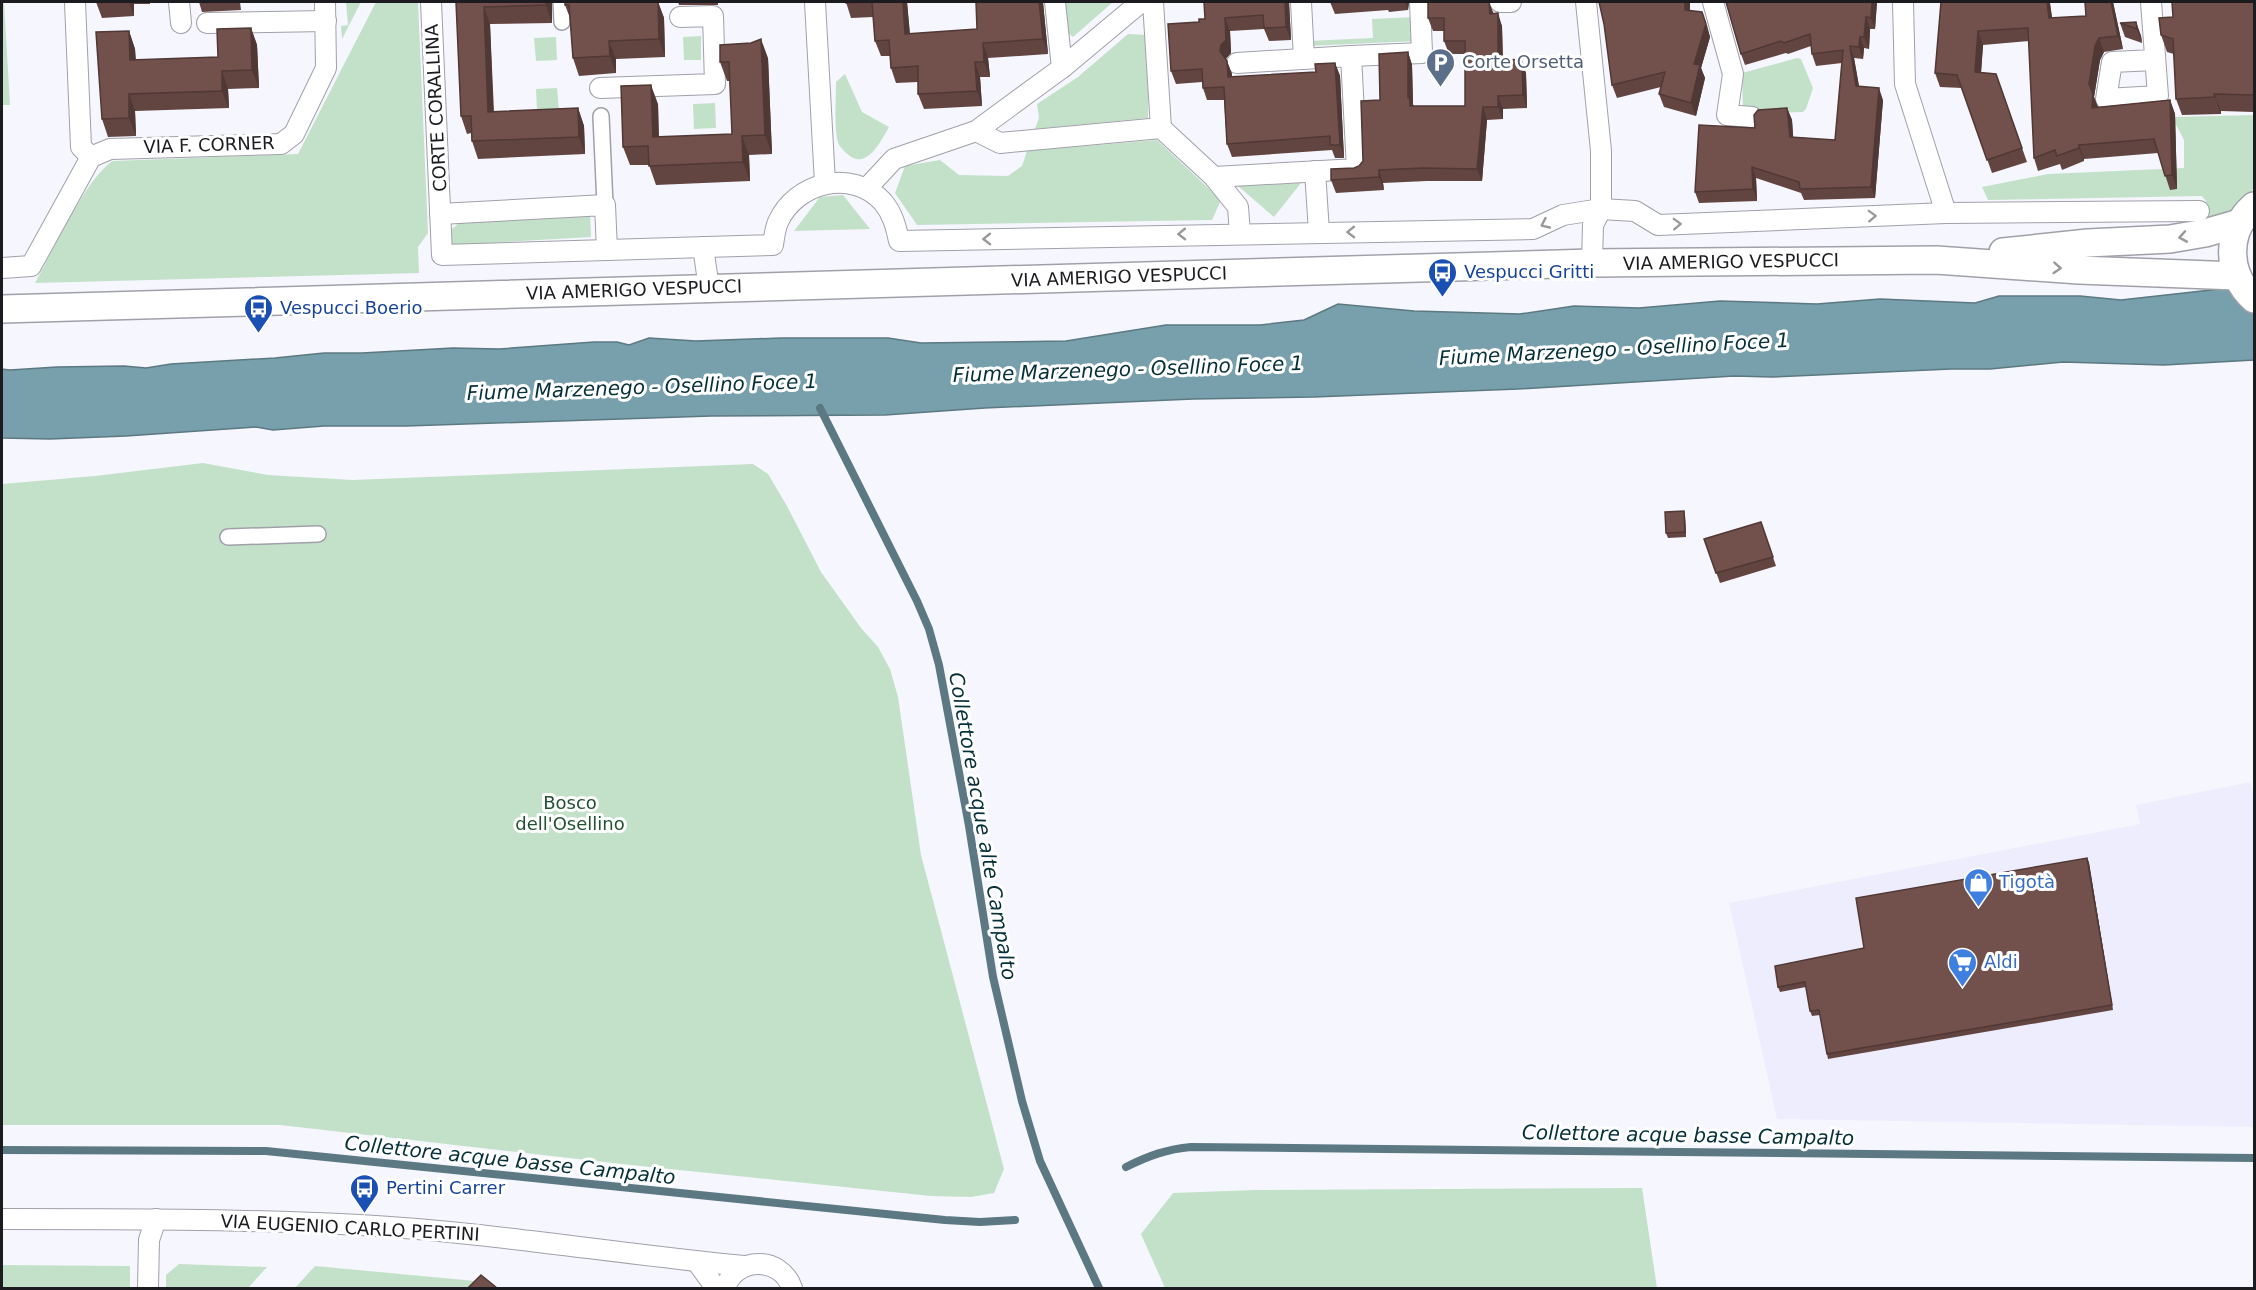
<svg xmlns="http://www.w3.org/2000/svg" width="2256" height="1290" viewBox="0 0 2256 1290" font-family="'DejaVu Sans',sans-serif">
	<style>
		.built { fill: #ededfe }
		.green { fill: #c3e1c9 }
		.water { fill: #77a0ac; stroke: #5c7882; stroke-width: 1.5 }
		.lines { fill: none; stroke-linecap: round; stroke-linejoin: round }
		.stream { stroke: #5c7882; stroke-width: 8 }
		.pedestrian-casing { stroke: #a0a0a9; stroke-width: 18 }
		.minor-casing { stroke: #a0a0a9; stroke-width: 22 }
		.secondary-casing { stroke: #a0a0a9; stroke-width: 30 }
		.pedestrian { stroke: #fff; stroke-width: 15 }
		.minor { stroke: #fff; stroke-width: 20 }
		.secondary { stroke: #fff; stroke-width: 27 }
		.wall { fill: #624541 }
		.shaded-wall { fill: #503835 }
		.building { fill: #72504c; stroke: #503835; stroke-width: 1.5 }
		.oneway { stroke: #99999b }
		.labels { text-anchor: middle; stroke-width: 6; stroke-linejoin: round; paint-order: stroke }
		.service-label { font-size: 18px; fill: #4e5e75; stroke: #fff; text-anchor: start }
		.street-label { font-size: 18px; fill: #1c1c20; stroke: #fff }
		.transit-label { font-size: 18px; fill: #164399; stroke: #fff; text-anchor: start }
		.park-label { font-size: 18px; fill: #215130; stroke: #fff }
		.shop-label { font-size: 18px; fill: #366cbe; stroke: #fff; text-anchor: start }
		.water-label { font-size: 20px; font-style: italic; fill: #063039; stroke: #fff }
	</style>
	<rect width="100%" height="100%" fill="#f6f6fe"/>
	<path class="built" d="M2250 782 2254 799V1127L1777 1119 1729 903 2140 824 2136 805Z"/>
	<g class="green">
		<path d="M2 2H4L10 105H2Z"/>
		<path d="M346 2H361L342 39 341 26 348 25Z"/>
		<path d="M376 2H418L428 233 418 247 419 273 35 283C51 254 87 176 113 161L298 154Z"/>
		<path d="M1063 2H1113L1073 37 1065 31Z"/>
		<path d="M1416 17 1417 41 1308 46V41L1373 38 1372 19Z"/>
		<path d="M1128 34 1149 35 1148 118 1035 129 1039 118 1037 104 1078 77Z"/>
		<path d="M701 36V60H684L683 37Z"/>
		<path d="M556 37 557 60 536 61 534 38Z"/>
		<path d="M1797 58 1801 59 1813 88 1806 109 1803 112 1743 114 1742 73Z"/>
		<path d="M845 74 862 112 889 127C882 139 868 169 850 156 846 153 839 147 838 142 834 128 836 98 836 82Z"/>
		<path d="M557 88 559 110 537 111 536 89Z"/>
		<path d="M715 103 716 128 694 129 693 104Z"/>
		<path d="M2254 115V186C2244 215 2212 219 2187 224L2201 212 2206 201 2202 196 1988 200 1982 187 2048 174 2184 168V140L2172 117Z"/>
		<path d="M1157 140 1221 200 1212 220 917 225 895 193 905 166 940 160 959 175 1008 176 1022 166 1027 151Z"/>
		<path d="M1301 183 1274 217 1238 186Z"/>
		<path d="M843 195 870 229 794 231 820 197Z"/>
		<path d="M590 213 591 237 452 245V229L462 220Z"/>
		<path d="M203 463 268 475 353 480 753 464 768 474 787 506 821 572 861 628 878 647 890 669 898 697 921 855 1004 1169 994 1193 971 1197 931 1196 631 1165 280 1125H2V484L95 476Z"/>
		<path d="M1642 1188 1657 1288H1165L1141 1234 1173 1193 1255 1190Z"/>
		<path d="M179 1264 267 1267 248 1288H166V1275Z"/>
		<path d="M2 1265 130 1266V1288H2Z"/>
		<path d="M315 1266 475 1281 483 1288H295Z"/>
	</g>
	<path class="water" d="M2220 289H2254V360L2164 365 2063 362 1990 369H1951L1772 377 1734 376 1518 389 1314 397 1193 399 985 408 885 415 711 416 406 426H324L273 430 256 427 126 436 50 439 2 438V369L10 370 57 367 124 366 146 368 171 364 275 358 324 353H362L453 348 499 349 594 342H617L629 345 649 338 696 341 781 338H888L921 343 1066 341 1166 325H1260L1304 320 1338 304 1414 311 1520 314 1574 306 1639 308 1720 301 1817 304 1880 299 1975 303 1999 296H2080L2121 300Z"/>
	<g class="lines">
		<g class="stream">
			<path d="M820 408 917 601 929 629 939 665 969 826 993 977 1022 1101 1040 1161 1099 1288"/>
			<path d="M2 1150 266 1151 945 1220 980 1222 1015 1220"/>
			<path d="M1126 1167C1148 1156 1167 1149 1191 1147L2254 1158"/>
		</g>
		<defs>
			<g id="pedestrian">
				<path d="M561 2 562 22"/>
				<path d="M601 116 605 205"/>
				<path d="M228 537 318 534"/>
			</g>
			<g id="minor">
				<path d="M75 2 81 147 91 157"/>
				<path d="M179 2 181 23"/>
				<path d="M431 2 442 255 773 245C774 238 775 229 778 222 796 182 852 168 883 202 893 214 896 227 899 241L1533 229 1563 215 1601 209 1635 211 1658 225 1946 213 2199 211"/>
				<path d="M815 2 825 183"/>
				<path d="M1055 2 1062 68"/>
				<path d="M1153 2 1161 128"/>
				<path d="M1301 2 1304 59"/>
				<path d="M1500 2H1511"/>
				<path d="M1586 2 1601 151V209L1593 225 1592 263"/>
				<path d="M1713 2 1733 74 1727 115 1752 117"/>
				<path d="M1903 2 1905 84 1946 213"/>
				<path d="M2151 2 2158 96 2106 99 2112 62 2155 60"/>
				<path d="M207 23 326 21"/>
				<path d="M1351 56 1422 53 1420 2"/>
				<path d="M600 88 715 84 713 16 680 17"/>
				<path d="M976 131 1000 143 1161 128 1214 177 1238 207 1240 233"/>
				<path d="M1315 171 1319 232"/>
				<path d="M1214 177 1357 169 1351 56 1237 63"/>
				<path d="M866 189 894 159 976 131 1062 68 1141 2"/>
				<path d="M440 214 605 205 607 250"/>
				<path d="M703 247 709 288"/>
				<path d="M2 268 31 266 91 157 110 149 281 144 294 134 326 68 325 2"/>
				<path d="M2 1219C121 1219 241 1219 360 1225 489 1232 616 1254 744 1266"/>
				<path d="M697 1262 716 1288"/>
				<path d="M148 1288 149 1240 156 1219"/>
				<path d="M725 1288C736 1256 781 1256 792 1288"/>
			</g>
			<g id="secondary">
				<path d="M2254 206C2225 231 2226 274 2254 299"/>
				<path d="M2003 252 2088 243 2170 239 2205 233 2240 223"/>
				<path d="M2 309 1592 263 1936 260 2079 270 2237 276"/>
			</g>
		</defs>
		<use href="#pedestrian" class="pedestrian-casing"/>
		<use href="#minor" class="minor-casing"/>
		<use href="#secondary" class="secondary-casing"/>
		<use href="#pedestrian" class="pedestrian"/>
		<use href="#minor" class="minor"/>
		<use href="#secondary" class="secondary"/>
	</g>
	<g class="wall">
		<path d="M96 2H150V4H134V16L102 18Z"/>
		<path d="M199 2H240L241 10 202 12Z"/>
		<path d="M456 2H552V23L490 24 494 112 578 108 584 126 585 154 478 159 472 141 471 133 467 134 461 116Z"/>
		<path d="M617 2H658L664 18 665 57 616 59V73L579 76 573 58 570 18 565 5Z"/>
		<path d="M678 2H718V5H679Z"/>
		<path d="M846 2H907L910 34 977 29 1043 3 1048 54 988 58 990 77H980L982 106 924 109 918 94V82L896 83 891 68 890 56H881L875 41 873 17 851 18Z"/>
		<path d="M1289 2 1291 40 1269 41 1264 29 1230 31 1231 53 1226 59 1232 74V77L1316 72 1335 63 1340 76 1344 158H1335L1332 150 1232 157 1227 144 1224 100H1207L1203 88 1202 82 1176 84 1171 71 1199 22 1205 19Z"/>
		<path d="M1330 2H1409L1408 10 1389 12 1388 10 1335 14Z"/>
		<path d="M1599 2H1690V11L1707 25 1710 37 1701 68 1705 78 1696 116 1664 107 1659 94 1661 87 1617 98 1612 85 1604 24Z"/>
		<path d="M1877 2 1875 29H1870L1869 49 1864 48 1863 59 1854 58 1859 86 1883 100 1875 198 1804 200 1801 193 1756 178 1757 201 1699 203 1695 192 1755 128 1787 108 1792 120 1793 137 1835 140 1842 63 1816 66 1812 54 1811 46 1788 54 1786 53 1745 65 1741 54Z"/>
		<path d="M1941 2 2050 6 2052 18 2086 16 2085 2H2113L2123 49 2104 52 2100 60 2094 97 2098 107 2170 100 2175 114 2177 189 2170 190 2158 153 2084 159V161L2062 170 2060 164 2038 171 2034 158 2029 41 1983 45 1981 73 1996 74 2027 162 1992 173 1962 88 1940 87 1935 73Z"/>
		<path d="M2254 2V112L2221 111V114L2182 115 2176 99 2174 54 2167 52 2161 35 2173 17Z"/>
		<path d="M1493 12 1494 14 1502 26 1503 60 1526 73 1527 108 1503 109V119L1487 120 1482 181H1427L1383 183 1384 190 1336 193 1331 180 1359 166 1363 161 1380 100 1408 52 1412 65 1413 106H1465V54H1449L1444 41V31H1433L1428 18Z"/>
		<path d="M2136 22 2141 36 2142 43 2125 37 2120 23Z"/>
		<path d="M251 28 257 45 259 88 228 89 229 108 135 111 136 136 108 137 102 119 129 31 135 49 136 60 218 57Z"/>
		<path d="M768 58 772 154 749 155 750 181 656 185 649 165H630L623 147 658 104 659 137 732 134 730 81H727L720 62Z"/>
		<path d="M1684 511 1685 516 1686 537 1668 538 1666 533Z"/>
		<path d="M1761 522 1776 566 1720 583 1704 539Z"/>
		<path d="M2087 858 2089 863 2113 1010 1828 1059 1827 1054 1820 1015 1812 1016 1810 1011 1806 987 1780 992 1778 987 1864 948Z"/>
	</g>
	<g class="shaded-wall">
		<path d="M129 2H133L134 4V16Z"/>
		<path d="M546 2H552V23L546 5Z"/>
		<path d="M658 2 664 18 665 57 659 39Z"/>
		<path d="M903 2H907L911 49 905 34Z"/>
		<path d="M1039 2H1043L1048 54 1043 39Z"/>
		<path d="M1285 2H1289L1291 40 1286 27Z"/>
		<path d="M1405 2H1409L1408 10Z"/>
		<path d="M1489 2 1493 12 1494 27 1490 14Z"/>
		<path d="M1685 2H1690L1689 23 1685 10Z"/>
		<path d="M1872 2H1877L1875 29 1871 18Z"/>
		<path d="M2047 2H2050L2054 32 2049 18Z"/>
		<path d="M2111 2H2113L2123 49 2118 36Z"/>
		<path d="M484 7 490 24 494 130 488 112Z"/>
		<path d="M1702 12 1710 37 1701 68 1705 78 1696 116 1691 103 1694 64Z"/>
		<path d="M1498 13 1502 26 1503 72 1498 59Z"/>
		<path d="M1866 17 1870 29 1869 49 1864 37Z"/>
		<path d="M1225 18 1230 31 1231 53 1226 58 1225 64 1220 51Z"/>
		<path d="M2136 22 2141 36 2142 43 2137 29Z"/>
		<path d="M251 28 257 45 259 88 252 70Z"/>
		<path d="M129 31 135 49 136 78 130 60Z"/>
		<path d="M1978 31 1983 45 1980 86 1975 72Z"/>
		<path d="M1860 37 1864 48 1863 59 1859 47Z"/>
		<path d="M2099 38 2104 52 2100 60 2094 97 2098 108H2092L2089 84 2095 46Z"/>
		<path d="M761 39 768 58 772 154 765 135Z"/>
		<path d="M609 41 616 59V73L610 56Z"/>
		<path d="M983 43 988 58 990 77 984 62Z"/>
		<path d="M1850 46 1854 58 1861 98 1856 86Z"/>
		<path d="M1408 52 1412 65 1413 104 1415 110 1410 106 1408 98Z"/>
		<path d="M1522 60 1526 73 1527 108 1523 95Z"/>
		<path d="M1227 61 1232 74V90L1228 77Z"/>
		<path d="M975 62 980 77 982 106 977 91Z"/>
		<path d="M1335 63 1340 76 1344 158 1340 145Z"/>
		<path d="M222 71 228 89 229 108 222 91Z"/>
		<path d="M651 85 658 104 659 156 653 137Z"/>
		<path d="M1879 88 1883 100 1875 198 1871 187Z"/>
		<path d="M129 94 135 111 136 136 129 118Z"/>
		<path d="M2214 94 2221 111V114L2215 97Z"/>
		<path d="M1498 96 1503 109V119L1498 107Z"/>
		<path d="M2170 100 2175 114 2177 189 2172 175Z"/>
		<path d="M1483 107 1487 120 1482 181 1477 169Z"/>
		<path d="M578 108 584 126 585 154 579 137Z"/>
		<path d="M1787 108 1792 120 1794 148 1790 137Z"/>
		<path d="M742 136 749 155 750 181 743 162Z"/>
		<path d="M2079 145 2084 159V161L2079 148Z"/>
		<path d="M1752 167 1756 178 1757 201 1753 189Z"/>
		<path d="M1379 170 1383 183 1384 190 1379 177Z"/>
		<path d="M1684 511 1685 516 1686 537 1685 532Z"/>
		<path d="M2087 858 2089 863 2113 1010 2112 1005Z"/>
	</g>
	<g class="building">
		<path d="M456 2H546V5L484 7 488 112 578 108 579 137 472 141 471 116H461Z"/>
		<path d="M565 2H658L659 39 609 41 610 56 573 58 569 5H565Z"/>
		<path d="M846 2H870L846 3Z"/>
		<path d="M872 2H903L905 34 977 29 976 2H1039L1043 39 983 43 984 62H975L977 91 918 94V66L891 68 889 40 875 41Z"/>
		<path d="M1204 2H1285L1286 27 1264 28 1263 15 1225 18 1226 40 1221 45 1220 51 1227 61 1228 77 1316 72 1315 64 1335 63 1340 145H1330V136L1227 144 1224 87 1203 88 1202 69 1171 71 1168 24 1199 22V19H1205Z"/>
		<path d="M1428 2H1489L1490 14 1498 13V59L1522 60 1523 95 1498 96V107H1483L1477 169 1423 168 1379 170V177L1331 180V169L1354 168 1359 166 1363 161 1361 101 1380 100 1379 54 1408 52V98H1410V106H1465V41H1444V18H1428Z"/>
		<path d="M1599 2H1685V10L1702 12 1706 24 1694 64 1700 65 1691 103 1659 94 1665 72 1612 85 1604 24Z"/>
		<path d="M1726 2H1872L1871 18 1866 17 1864 37H1860L1859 47 1850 46 1856 86 1879 88 1871 187 1800 189 1799 182 1752 167 1753 189 1695 192 1699 125 1755 128 1754 115 1758 110 1787 108 1790 137 1835 140 1843 50 1812 54 1810 34 1784 43 1781 41 1741 54Z"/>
		<path d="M1941 2H2047L2049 18 2086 16 2085 2H2111L2118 36 2099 38 2095 46 2089 84 2093 94 2092 108 2170 100 2172 175 2165 176 2154 139 2079 145V148L2057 156 2055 150 2034 158 2028 28 1978 31 1975 72 1996 74 2022 148 1987 160 1957 75 1935 73Z"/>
		<path d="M2172 2H2254V95L2214 94 2215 97 2176 99 2173 39 2161 35 2159 18 2173 17Z"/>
		<path d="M2136 22 2137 29 2120 23Z"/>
		<path d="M251 28 252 70 222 71V91L129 94V118L102 119 96 32 129 31 130 60 218 57 217 29Z"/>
		<path d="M761 39 765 135 742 136 743 162 649 166 648 146 623 147 621 86 651 85 653 137 732 134 729 62H720V45L751 43Z"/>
		<path d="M1684 511 1685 532 1666 533 1665 512Z"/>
		<path d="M1761 522 1773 557 1716 573 1704 539Z"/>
		<path d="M2087 858 2112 1005 1827 1054 1819 1010 1810 1011 1805 982 1778 987 1775 966 1864 948 1856 898Z"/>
		<path d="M481 1275 497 1288H468Z"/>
	</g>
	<defs><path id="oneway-chevron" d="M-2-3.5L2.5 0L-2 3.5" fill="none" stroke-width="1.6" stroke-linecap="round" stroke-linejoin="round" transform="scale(1.5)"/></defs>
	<g class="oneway">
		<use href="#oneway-chevron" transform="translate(1872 216) rotate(-2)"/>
		<use href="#oneway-chevron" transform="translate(1545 224) rotate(155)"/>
		<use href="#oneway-chevron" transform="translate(1677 224) rotate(-2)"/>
		<use href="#oneway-chevron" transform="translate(1351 232) rotate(179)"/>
		<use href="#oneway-chevron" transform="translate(1182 234) rotate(179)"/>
		<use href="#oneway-chevron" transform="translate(2183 237) rotate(170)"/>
		<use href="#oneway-chevron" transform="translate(987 239) rotate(179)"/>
		<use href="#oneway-chevron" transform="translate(2057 268) rotate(4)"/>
	</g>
	<defs>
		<symbol id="parking-pin" viewBox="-11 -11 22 30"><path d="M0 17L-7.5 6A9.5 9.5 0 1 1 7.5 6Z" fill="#5c6f8a" stroke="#fff"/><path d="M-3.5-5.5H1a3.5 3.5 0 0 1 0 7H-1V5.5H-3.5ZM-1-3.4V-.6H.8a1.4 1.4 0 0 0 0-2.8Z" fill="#fff"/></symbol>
		<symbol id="bus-pin" viewBox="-11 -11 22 30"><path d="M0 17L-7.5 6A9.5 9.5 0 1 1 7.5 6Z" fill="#1a4fb4" stroke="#fff"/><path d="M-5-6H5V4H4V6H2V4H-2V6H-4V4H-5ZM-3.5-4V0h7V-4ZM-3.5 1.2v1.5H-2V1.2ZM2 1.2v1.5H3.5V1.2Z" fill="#fff"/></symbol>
		<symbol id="shop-pin" viewBox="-11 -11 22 30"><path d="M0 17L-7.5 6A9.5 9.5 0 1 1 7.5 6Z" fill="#3f7fe0" stroke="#fff"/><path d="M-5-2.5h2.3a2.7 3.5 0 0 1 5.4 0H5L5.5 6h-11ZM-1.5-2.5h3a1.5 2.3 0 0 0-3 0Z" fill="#fff"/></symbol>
		<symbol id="supermarket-pin" viewBox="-11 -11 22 30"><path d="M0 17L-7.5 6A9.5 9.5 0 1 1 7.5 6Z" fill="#3f7fe0" stroke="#fff"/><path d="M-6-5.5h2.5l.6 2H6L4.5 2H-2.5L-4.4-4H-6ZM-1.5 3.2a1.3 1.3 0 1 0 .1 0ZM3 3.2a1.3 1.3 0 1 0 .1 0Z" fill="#fff"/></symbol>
	</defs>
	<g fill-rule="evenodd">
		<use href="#parking-pin" x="1424" y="46" width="33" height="45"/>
		<use href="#bus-pin" x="1426" y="256" width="33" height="45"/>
		<use href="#bus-pin" x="242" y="292" width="33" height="45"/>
		<use href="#shop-pin" x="1962" y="866" width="33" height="45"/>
		<use href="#supermarket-pin" x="1946" y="946" width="33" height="45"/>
		<use href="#bus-pin" x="348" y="1172" width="33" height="45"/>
	</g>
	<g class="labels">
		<g class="service-label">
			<text x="1462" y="68">Corte Orsetta</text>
		</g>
		<g class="street-label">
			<text transform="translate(436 108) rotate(-93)" y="6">CORTE CORALLINA</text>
			<text transform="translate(209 145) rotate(-2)" y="6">VIA F. CORNER</text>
			<text transform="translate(1731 262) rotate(-1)" y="6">VIA AMERIGO VESPUCCI</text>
			<text transform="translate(1119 277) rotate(-2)" y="6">VIA AMERIGO VESPUCCI</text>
			<text transform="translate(634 290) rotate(-2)" y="6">VIA AMERIGO VESPUCCI</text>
			<text transform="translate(350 1228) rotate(3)" y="6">VIA EUGENIO CARLO PERTINI</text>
		</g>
		<g class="transit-label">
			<text x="1464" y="278">Vespucci Gritti</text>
			<text x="280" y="314">Vespucci Boerio</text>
			<text x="386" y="1194">Pertini Carrer</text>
		</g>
		<g class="park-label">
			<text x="570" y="809">Bosco<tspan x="570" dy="21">dell'Osellino</tspan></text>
		</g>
		<g class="shop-label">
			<text x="1999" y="888">Tigotà</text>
			<text x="1984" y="968">Aldi</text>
		</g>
		<g class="water-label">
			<text transform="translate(1614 349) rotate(-3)" y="7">Fiume Marzenego - Osellino Foce 1</text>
			<text transform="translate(1128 369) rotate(-2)" y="7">Fiume Marzenego - Osellino Foce 1</text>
			<text transform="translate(642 387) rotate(-2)" y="7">Fiume Marzenego - Osellino Foce 1</text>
			<text transform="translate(983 826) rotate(80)" y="7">Collettore acque alte Campalto</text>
			<text transform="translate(1688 1135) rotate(1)" y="7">Collettore acque basse Campalto</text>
			<text transform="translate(510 1160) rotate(6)" y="7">Collettore acque basse Campalto</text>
		</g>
	</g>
	<rect width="2256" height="1290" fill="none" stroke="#1c1c20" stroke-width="6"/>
</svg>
